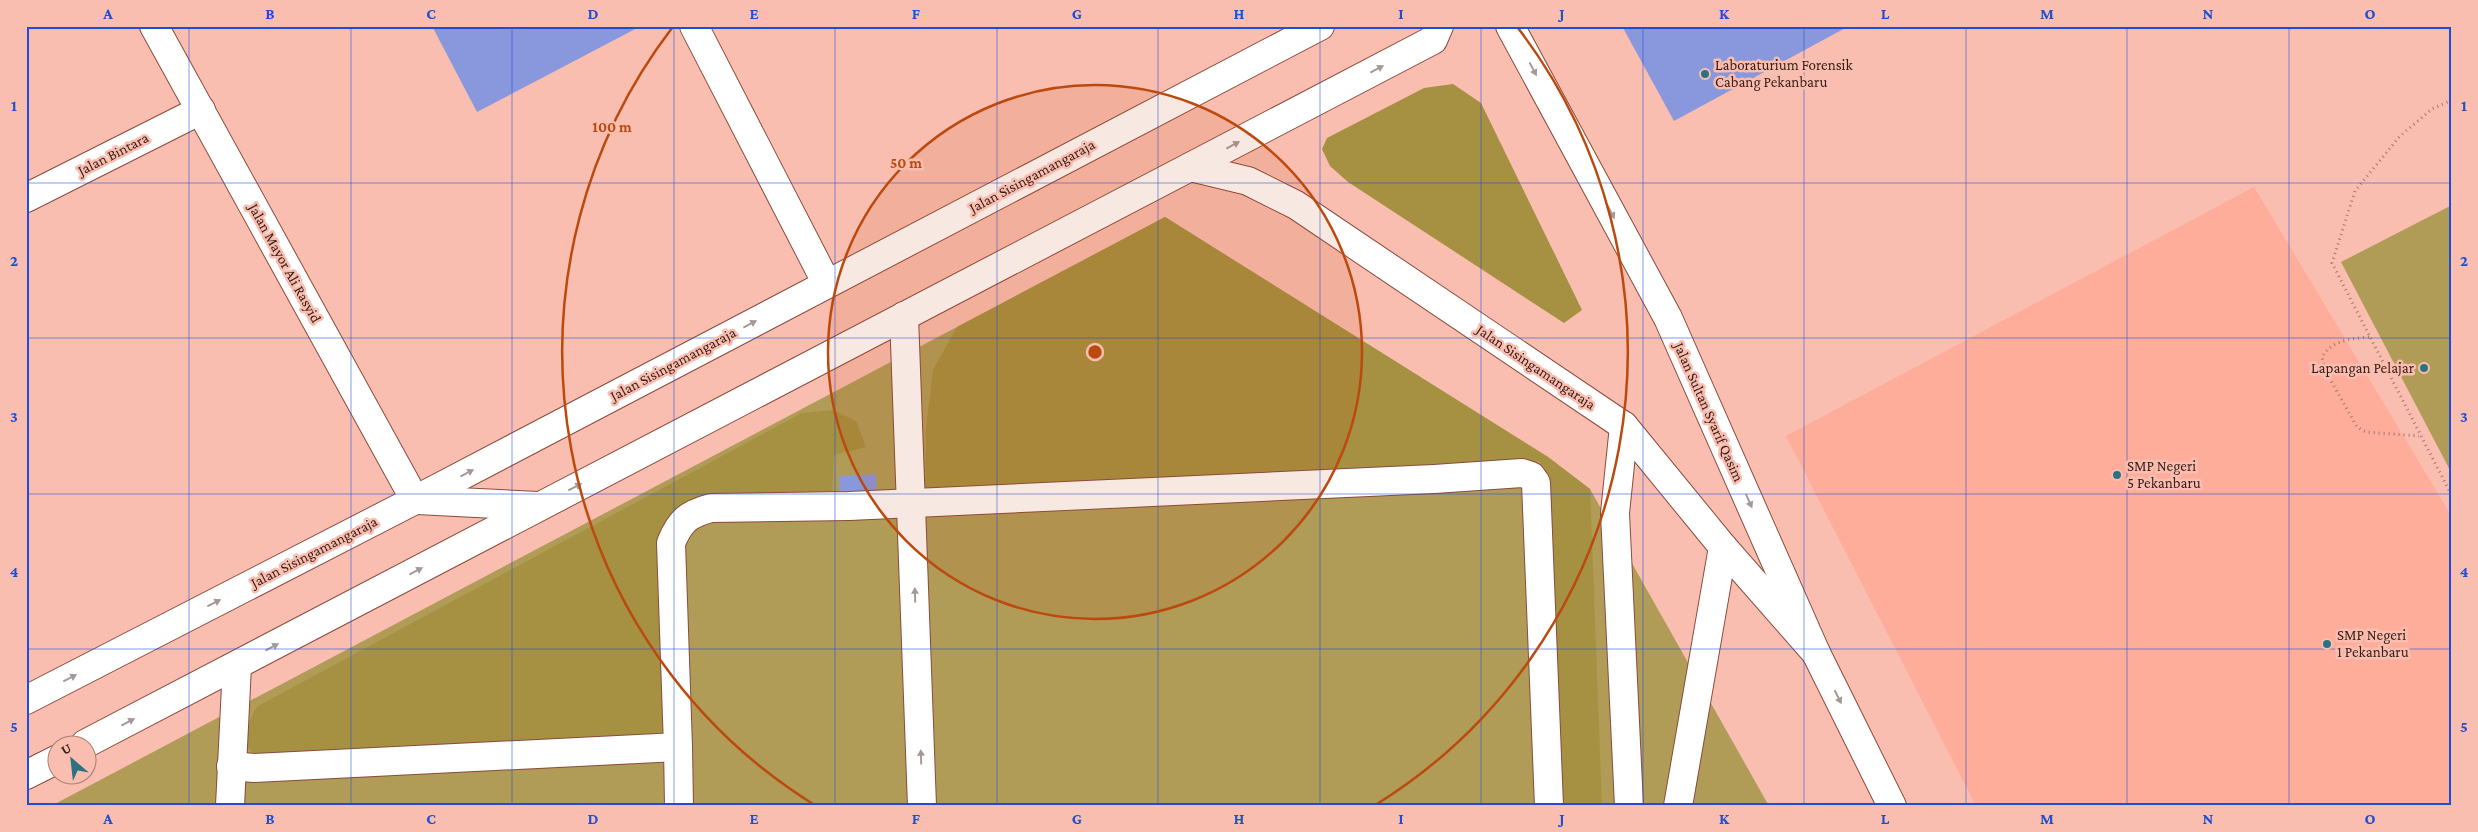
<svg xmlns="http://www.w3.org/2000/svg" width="2478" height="832" viewBox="0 0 2478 832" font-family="'Crimson Pro',serif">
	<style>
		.built { fill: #fead9a }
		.green { fill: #b09c57 }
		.forest { fill: #a69041 }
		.building { fill: #8998dc }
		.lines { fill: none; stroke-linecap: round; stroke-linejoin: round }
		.minor-casing { stroke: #8a4b3d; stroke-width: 30 }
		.major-casing { stroke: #8a4b3d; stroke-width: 30 }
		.path { stroke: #a4776d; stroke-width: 3; stroke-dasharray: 1 4; stroke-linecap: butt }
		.minor { stroke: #fff; stroke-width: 28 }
		.major { stroke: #fff; stroke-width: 28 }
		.oneway { fill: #a59997 }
		.grid { fill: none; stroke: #1d4ed8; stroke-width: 1; stroke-opacity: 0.55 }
		.ring { fill: none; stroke: #bc4a0f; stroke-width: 2.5 }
		.poi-dot { fill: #2d7281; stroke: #f9beb0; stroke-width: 2 }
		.labels { text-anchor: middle; stroke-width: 5; stroke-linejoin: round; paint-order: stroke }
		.poi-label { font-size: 15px; fill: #381d17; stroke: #f9beb0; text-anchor: start }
		.street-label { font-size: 15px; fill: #381d17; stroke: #f9beb0 }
		.centre { fill: #bc4a0f; stroke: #f9beb0; stroke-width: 2.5 }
		.ring-label { font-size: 15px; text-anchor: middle; font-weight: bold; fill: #bc4a0f; stroke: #f9beb0; stroke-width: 5; stroke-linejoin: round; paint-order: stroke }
		.neatline { fill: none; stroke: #1d4ed8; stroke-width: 2 }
		.grid-label { font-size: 16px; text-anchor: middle; font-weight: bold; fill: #1d4ed8 }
	</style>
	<rect width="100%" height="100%" fill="#f9beb0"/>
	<path class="built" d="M2254 187 2452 517V806H1976L1786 436Z"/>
	<g class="green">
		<path d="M2452 205V474L2341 262Z"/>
		<path d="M1165 217 1548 457 1590 489 1769 806H51Z"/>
	</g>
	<g class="forest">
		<path d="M1453 84 1481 103 1582 310 1564 323 1348 182 1330 166 1322 149 1327 138 1424 88Z"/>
		<path d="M1165 217 1548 457 1590 489 1602 806H1555L1540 461 925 491 926 428 933 370 957 327Z"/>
		<path d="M833 410 856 421 866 447 834 455 832 499 675 513 670 737 258 756 243 744 253 713 258 706 802 413Z"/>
	</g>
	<g class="building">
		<path d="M432 26H641L477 112Z"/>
		<path d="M1622 26H1849L1674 121Z"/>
		<path d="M876 474 877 496 840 498 839 476Z"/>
	</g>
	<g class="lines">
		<defs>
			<g id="minor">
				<path d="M154 26 415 500"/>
				<path d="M694 26 827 284"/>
				<path d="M26 198 201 110"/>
				<path d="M904 316 922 806"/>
				<path d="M1624 426 1615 513 1629 806"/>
				<path d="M678 747 679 806"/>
				<path d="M231 766 254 768 678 747 671 543C680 521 688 514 711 508L849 506 1434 479 1522 473 1531 476 1536 483 1549 806"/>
				<path d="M230 806 237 666"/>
				<path d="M1678 806 1723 547"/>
			</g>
			<g id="major">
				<path d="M1510 26 1668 318 1816 653 1892 806"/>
				<path d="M1190 167 1433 40 1439 26"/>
				<path d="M417 500 538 506"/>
				<path d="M26 700 415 500 1320 26"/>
				<path d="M85 744 1190 167 1248 181 1296 205 1624 426 1723 547 1816 653"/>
				<path d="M26 775 58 759"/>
			</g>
		</defs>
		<use href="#minor" class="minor-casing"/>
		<use href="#major" class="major-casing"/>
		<g class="path">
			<path d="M2452 100 2432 109 2400 136 2355 191 2332 263 2452 496"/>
			<path d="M2369 337C2350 339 2332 340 2322 357L2325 370 2357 427 2366 432 2419 436"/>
		</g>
		<use href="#minor" class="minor"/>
		<use href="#major" class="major"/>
	</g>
	<defs><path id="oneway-solid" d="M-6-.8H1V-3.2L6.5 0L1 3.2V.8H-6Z" transform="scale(1.25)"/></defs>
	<g class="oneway">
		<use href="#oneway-solid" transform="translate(1377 69) rotate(-28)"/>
		<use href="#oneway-solid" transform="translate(1533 69) rotate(62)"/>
		<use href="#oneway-solid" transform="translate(1233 145) rotate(-28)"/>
		<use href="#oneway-solid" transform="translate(1611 212) rotate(62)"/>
		<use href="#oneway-solid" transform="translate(750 324) rotate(-28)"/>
		<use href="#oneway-solid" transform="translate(467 473) rotate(-28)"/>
		<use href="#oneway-solid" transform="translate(575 487) rotate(-27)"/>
		<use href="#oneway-solid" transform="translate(1749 501) rotate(66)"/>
		<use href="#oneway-solid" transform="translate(416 571) rotate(-28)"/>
		<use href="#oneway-solid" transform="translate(915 595) rotate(-92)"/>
		<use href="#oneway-solid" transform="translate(214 603) rotate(-27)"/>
		<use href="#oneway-solid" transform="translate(272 647) rotate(-28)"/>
		<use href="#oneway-solid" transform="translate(70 678) rotate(-27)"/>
		<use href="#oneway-solid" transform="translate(1838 697) rotate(63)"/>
		<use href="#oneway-solid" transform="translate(128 722) rotate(-28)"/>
		<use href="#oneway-solid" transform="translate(921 757) rotate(-92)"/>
	</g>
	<path class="grid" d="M189 26V806M351 26V806M512 26V806M674 26V806M835 26V806M997 26V806M1158 26V806M1320 26V806M1481 26V806M1643 26V806M1804 26V806M1966 26V806M2127 26V806M2289 26V806M26 183H2452M26 338H2452M26 494H2452M26 649H2452"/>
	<circle cx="1095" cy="352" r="267" fill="#bc4a0f" fill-opacity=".12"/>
	<g class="ring">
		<circle cx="1095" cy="352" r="267"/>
		<path d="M813 804A533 533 0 0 1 672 28M1518 28A533 533 0 0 1 1377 804"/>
	</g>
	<g class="poi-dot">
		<circle cx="1705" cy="74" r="5"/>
		<circle cx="2424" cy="368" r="5"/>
		<circle cx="2117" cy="475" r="5"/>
		<circle cx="2327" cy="644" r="5"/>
	</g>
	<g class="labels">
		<g class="poi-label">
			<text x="1715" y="70">Laboraturium Forensik<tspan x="1715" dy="17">Cabang Pekanbaru</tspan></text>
			<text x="2414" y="373" text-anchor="end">Lapangan Pelajar</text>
			<text x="2127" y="471">SMP Negeri<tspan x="2127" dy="17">5 Pekanbaru</tspan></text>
			<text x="2337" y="640">SMP Negeri<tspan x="2337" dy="17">1 Pekanbaru</tspan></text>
		</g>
		<g class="street-label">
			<text transform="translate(113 154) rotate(-27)" y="5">Jalan Bintara</text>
			<text transform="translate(1032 176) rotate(-28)" y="5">Jalan Sisingamangaraja</text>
			<text transform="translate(285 263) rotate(61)" y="5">Jalan Mayor Ali Rasyid</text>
			<text transform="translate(673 364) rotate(-28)" y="5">Jalan Sisingamangaraja</text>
			<text transform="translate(1536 367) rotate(34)" y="5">Jalan Sisingamangaraja</text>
			<text transform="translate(1709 412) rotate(66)" y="5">Jalan Sultan Syarif Qasim</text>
			<text transform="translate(314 552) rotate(-27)" y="5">Jalan Sisingamangaraja</text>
		</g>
	</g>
	<circle cx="1095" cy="352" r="8" class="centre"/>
	<g class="ring-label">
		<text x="612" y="132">100 m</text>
		<text x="906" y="168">50 m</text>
	</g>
	<rect width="2478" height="832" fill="none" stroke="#f9beb0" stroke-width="55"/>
	<g transform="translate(72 760) rotate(332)"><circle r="24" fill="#f9beb0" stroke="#ac7e73"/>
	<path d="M0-4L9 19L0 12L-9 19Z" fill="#2d7281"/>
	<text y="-8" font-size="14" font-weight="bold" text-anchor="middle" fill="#381d17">U</text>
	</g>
	<rect x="28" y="28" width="2422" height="776" class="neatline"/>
	<g class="grid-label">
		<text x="108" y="19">A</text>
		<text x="270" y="19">B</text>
		<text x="431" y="19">C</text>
		<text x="593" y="19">D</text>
		<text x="754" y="19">E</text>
		<text x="916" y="19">F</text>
		<text x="1077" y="19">G</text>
		<text x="1239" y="19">H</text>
		<text x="1401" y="19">I</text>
		<text x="1562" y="19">J</text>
		<text x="1724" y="19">K</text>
		<text x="1885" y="19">L</text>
		<text x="2047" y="19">M</text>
		<text x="2208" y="19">N</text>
		<text x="2370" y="19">O</text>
		<text x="14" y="111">1</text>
		<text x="2464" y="111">1</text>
		<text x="14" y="266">2</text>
		<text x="2464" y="266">2</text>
		<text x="14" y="422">3</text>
		<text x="2464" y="422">3</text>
		<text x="14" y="577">4</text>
		<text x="2464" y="577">4</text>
		<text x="14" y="732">5</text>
		<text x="2464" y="732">5</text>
		<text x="108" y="824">A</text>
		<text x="270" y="824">B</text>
		<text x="431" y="824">C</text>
		<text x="593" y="824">D</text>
		<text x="754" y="824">E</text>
		<text x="916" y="824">F</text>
		<text x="1077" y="824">G</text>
		<text x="1239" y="824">H</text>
		<text x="1401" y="824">I</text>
		<text x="1562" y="824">J</text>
		<text x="1724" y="824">K</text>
		<text x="1885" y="824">L</text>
		<text x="2047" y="824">M</text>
		<text x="2208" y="824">N</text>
		<text x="2370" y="824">O</text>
	</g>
</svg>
